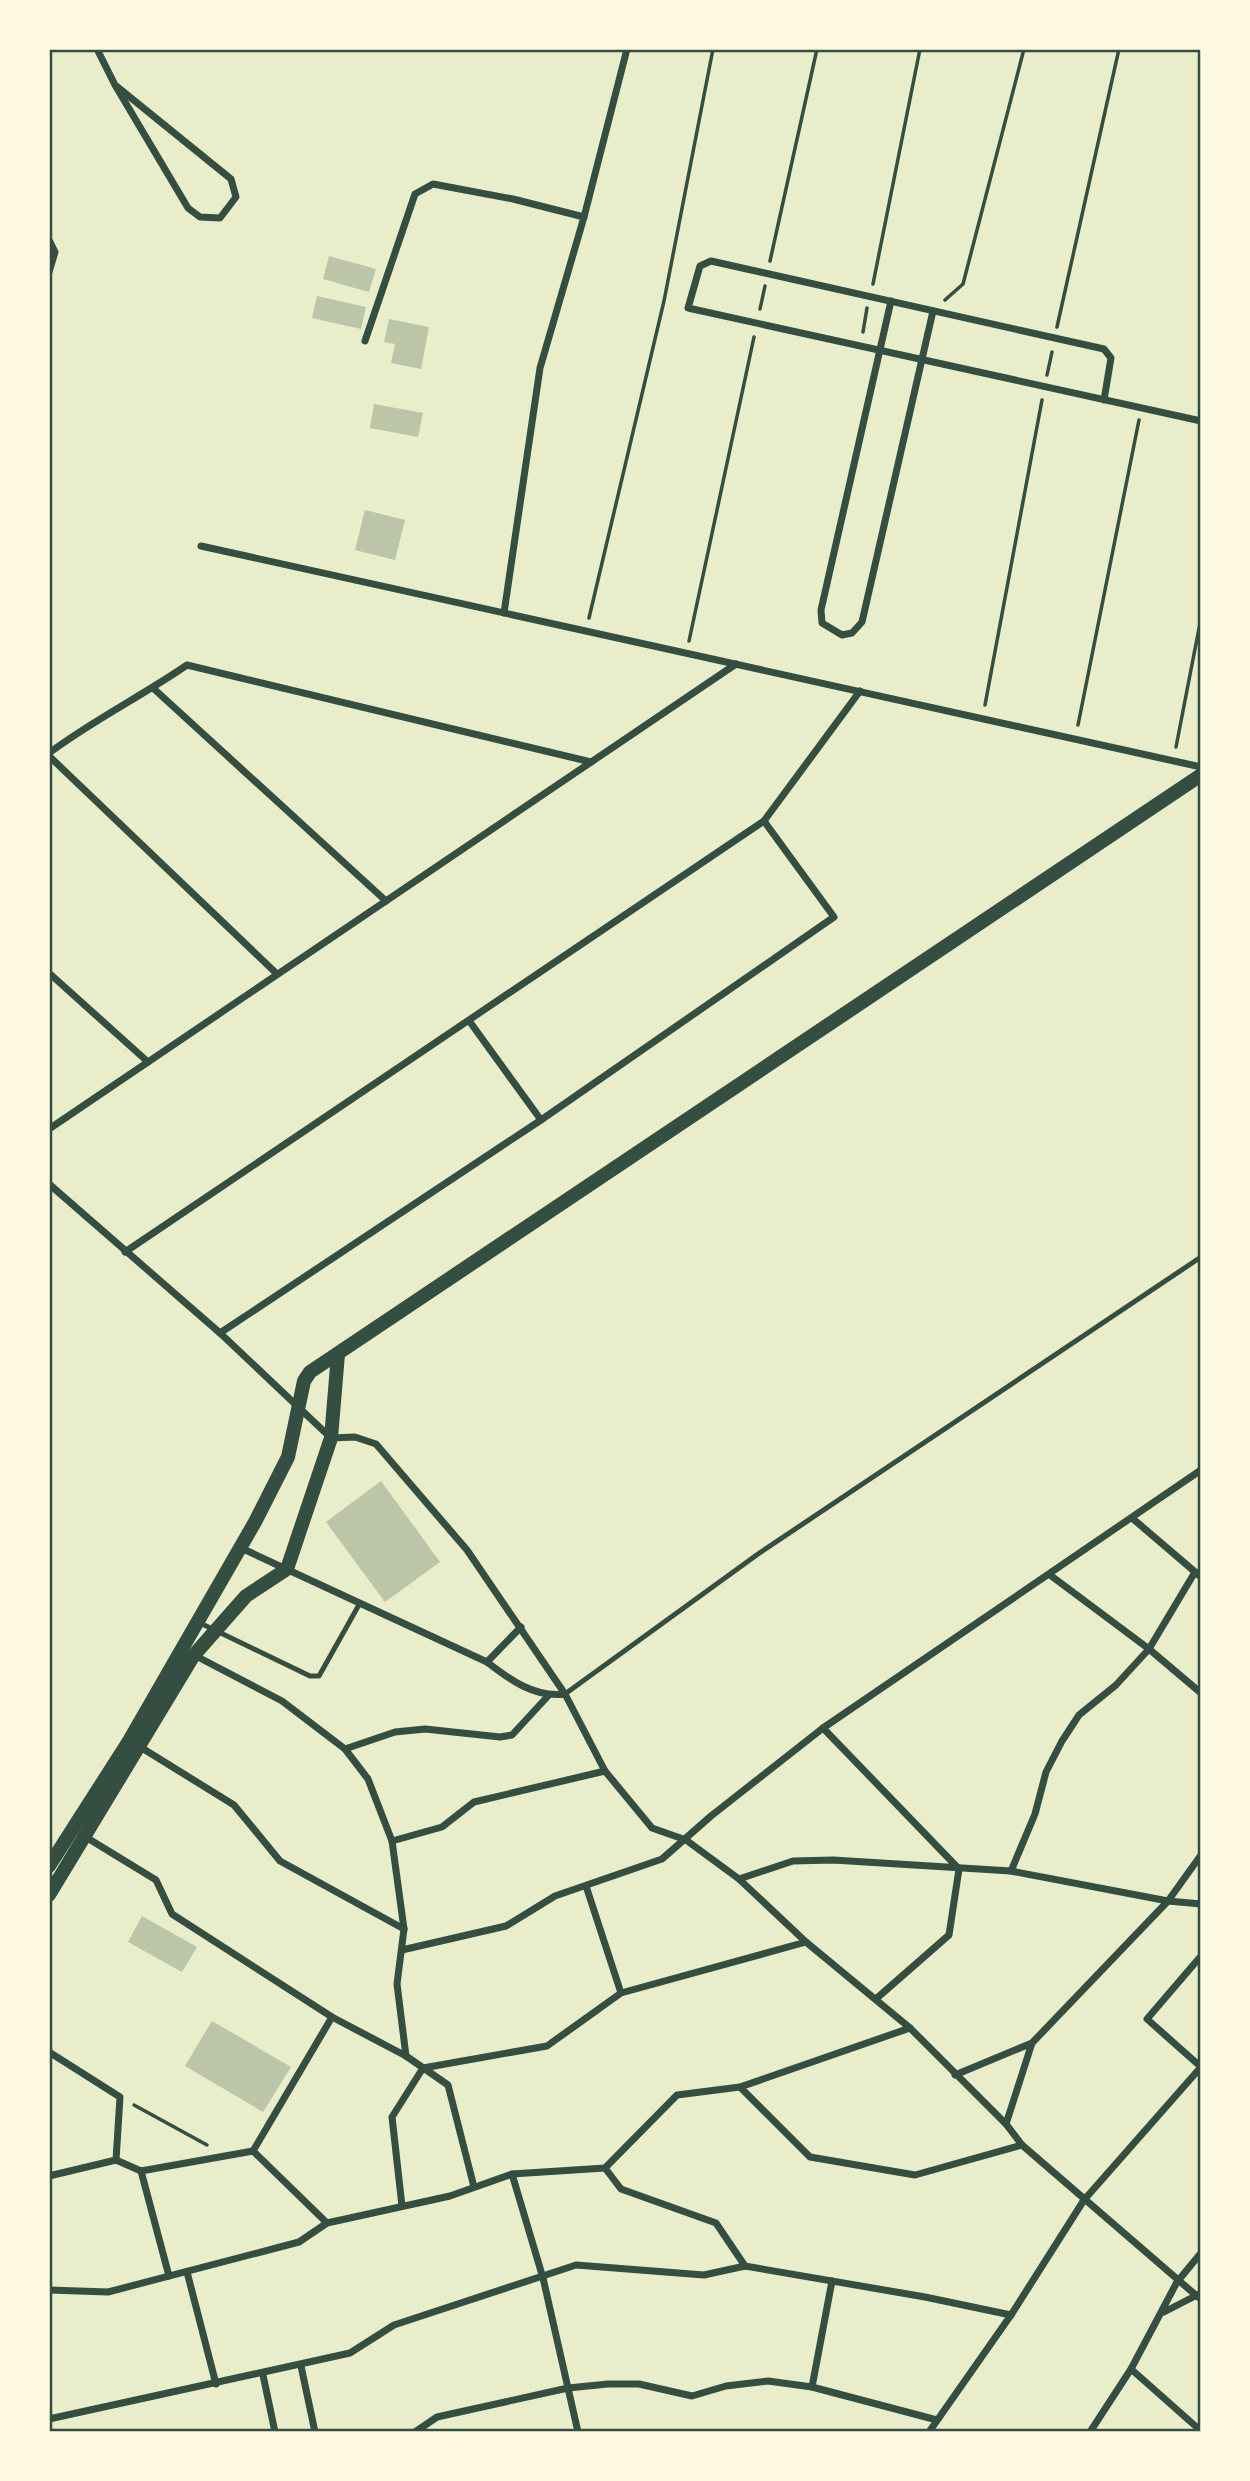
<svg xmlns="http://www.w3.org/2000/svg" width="1250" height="2481" viewBox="0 0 1250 2481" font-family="Manrope,sans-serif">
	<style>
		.building { fill: #bcc5a7 }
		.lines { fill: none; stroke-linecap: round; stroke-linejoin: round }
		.path { stroke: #344e41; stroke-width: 3.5 }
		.service { stroke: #344e41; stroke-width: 5 }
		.minor { stroke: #344e41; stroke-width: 7 }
		.secondary { stroke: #344e41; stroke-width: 14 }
		.neatline { fill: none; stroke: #344e41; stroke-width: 2.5 }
	</style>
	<rect width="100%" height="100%" fill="#e9edc9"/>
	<g class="building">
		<path d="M329 256 376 269 369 292 323 279Z"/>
		<path d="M317 296 366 307 361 329 312 318Z"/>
		<path d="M389 319 429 327 421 369 391 363 395 344 384 342Z"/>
		<path d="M374 404 423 413 418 437 370 428Z"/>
		<path d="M365 510 405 520 395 560 355 550Z"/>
		<path d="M381 1481 440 1562 385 1602 326 1522Z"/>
		<path d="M142 1916 197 1947 182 1972 128 1942Z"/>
		<path d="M212 2021 291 2067 263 2112 185 2066Z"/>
	</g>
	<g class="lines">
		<g class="path">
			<path d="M770 261 817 49"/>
			<path d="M873 284 920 49"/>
			<path d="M945 300 963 284 1024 49"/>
			<path d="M760 309 765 286"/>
			<path d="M1057 327 1119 49"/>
			<path d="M863 332 867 308"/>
			<path d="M1047 375 1052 352"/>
			<path d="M589 618 664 301 713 49"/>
			<path d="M689 641 754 337"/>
			<path d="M985 705 1042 400"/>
			<path d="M1078 725 1139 420"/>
			<path d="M1176 747 1201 618"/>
			<path d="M134 2105 207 2145"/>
		</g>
		<g class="service">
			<path d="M198 1622 310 1676H319L360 1603"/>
			<path d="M565 1694 758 1554 1201 1257"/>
		</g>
		<g class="minor">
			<path d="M97 49 115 85 188 208 200 217 220 218 236 197 231 179 115 85"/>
			<path d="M49 240 55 252 49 272"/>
			<path d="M891 301 821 610 822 623 842 635 852 633 862 622 933 311"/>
			<path d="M365 341 415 194 433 184 513 199 584 217"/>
			<path d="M1104 400 1111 358 1104 349 711 261 700 266 688 308 1201 421"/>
			<path d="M201 546 1201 767"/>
			<path d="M504 613 540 368 584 217 627 49"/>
			<path d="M153 688 386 901"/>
			<path d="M49 753C93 720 142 696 187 665L591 762"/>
			<path d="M49 756 277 974"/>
			<path d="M49 973 148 1062"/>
			<path d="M470 1022 541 1120"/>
			<path d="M49 1129 736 664"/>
			<path d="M49 1184 220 1333 331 1438 355 1437 376 1444 467 1550 565 1694 605 1771 652 1828 686 1840 739 1879 806 1942 910 2028 1006 2124 1022 2145 1198 2297"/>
			<path d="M125 1252 764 821 860 691"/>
			<path d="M220 1333 541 1120 834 917 764 821"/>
			<path d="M1132 1518 1201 1577"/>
			<path d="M241 1548 487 1662C510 1680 535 1698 565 1694"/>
			<path d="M1050 1575 1149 1649 1201 1693"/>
			<path d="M194 1655 282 1701 345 1749 368 1779 392 1841 404 1929 397 1984 406 2056"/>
			<path d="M487 1662 521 1627"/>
			<path d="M823 1728 959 1869 949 1935 877 1998"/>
			<path d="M137 1745 234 1805 280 1861 404 1929"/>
			<path d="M345 1749 395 1732 425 1729 500 1737 512 1735 548 1696"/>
			<path d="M84 1836 156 1880 172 1914 332 2017 406 2056 448 2085 474 2187"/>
			<path d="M392 1841 442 1827 474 1802 605 1771"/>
			<path d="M1011 1871 1035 1814 1046 1772 1062 1741 1079 1715 1116 1685 1149 1649 1195 1572"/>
			<path d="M739 1879 793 1861 833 1860 1011 1871 1168 1901 1201 1904"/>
			<path d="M586 1886 621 1993"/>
			<path d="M402 1950 506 1926 555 1896 662 1859 711 1816 823 1728 1201 1470"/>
			<path d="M1201 1956 1147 2019 1201 2067"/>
			<path d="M49 2052 120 2097 116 2160 141 2171"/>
			<path d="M955 2075 1032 2043 1168 1901 1201 1855"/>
			<path d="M740 2087 910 2028"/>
			<path d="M1006 2124 1032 2043"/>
			<path d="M253 2151 332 2017"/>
			<path d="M253 2151 327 2223"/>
			<path d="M605 2168 621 2189 716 2223 745 2266"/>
			<path d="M141 2171 253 2151"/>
			<path d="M141 2171 169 2276"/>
			<path d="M512 2174 543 2278 578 2432"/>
			<path d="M49 2176 116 2160"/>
			<path d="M402 2206 392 2117 423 2068 547 2046 621 1993 806 1942"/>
			<path d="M187 2272 216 2384"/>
			<path d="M49 2290 108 2292 299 2242 327 2223 450 2196 512 2174 605 2168 677 2095 740 2087 810 2157 915 2175 1022 2145"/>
			<path d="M1164 2312 1201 2293"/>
			<path d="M301 2366 315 2432"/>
			<path d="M1131 2369 1201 2431"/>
			<path d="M263 2375 275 2432"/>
			<path d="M812 2387 832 2281"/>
			<path d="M49 2419 350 2353 394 2325 576 2265 704 2275 745 2266 925 2297 1011 2315"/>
			<path d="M415 2432 437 2417 568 2388 608 2384H639L692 2396 726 2386 768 2381 812 2387 937 2420"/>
			<path d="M929 2432 1011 2315 1084 2200 1201 2067"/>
			<path d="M1090 2432 1131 2369 1177 2282 1201 2253"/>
		</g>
		<g class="secondary">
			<path d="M49 1866 129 1741 255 1522 288 1457 304 1381 310 1372 1201 775"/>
			<path d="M49 1895 194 1655 246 1596 287 1569 331 1438 338 1354"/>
		</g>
	</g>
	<rect width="1250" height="2481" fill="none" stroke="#fefae0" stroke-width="102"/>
	<rect x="51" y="51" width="1148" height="2379" class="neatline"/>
</svg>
